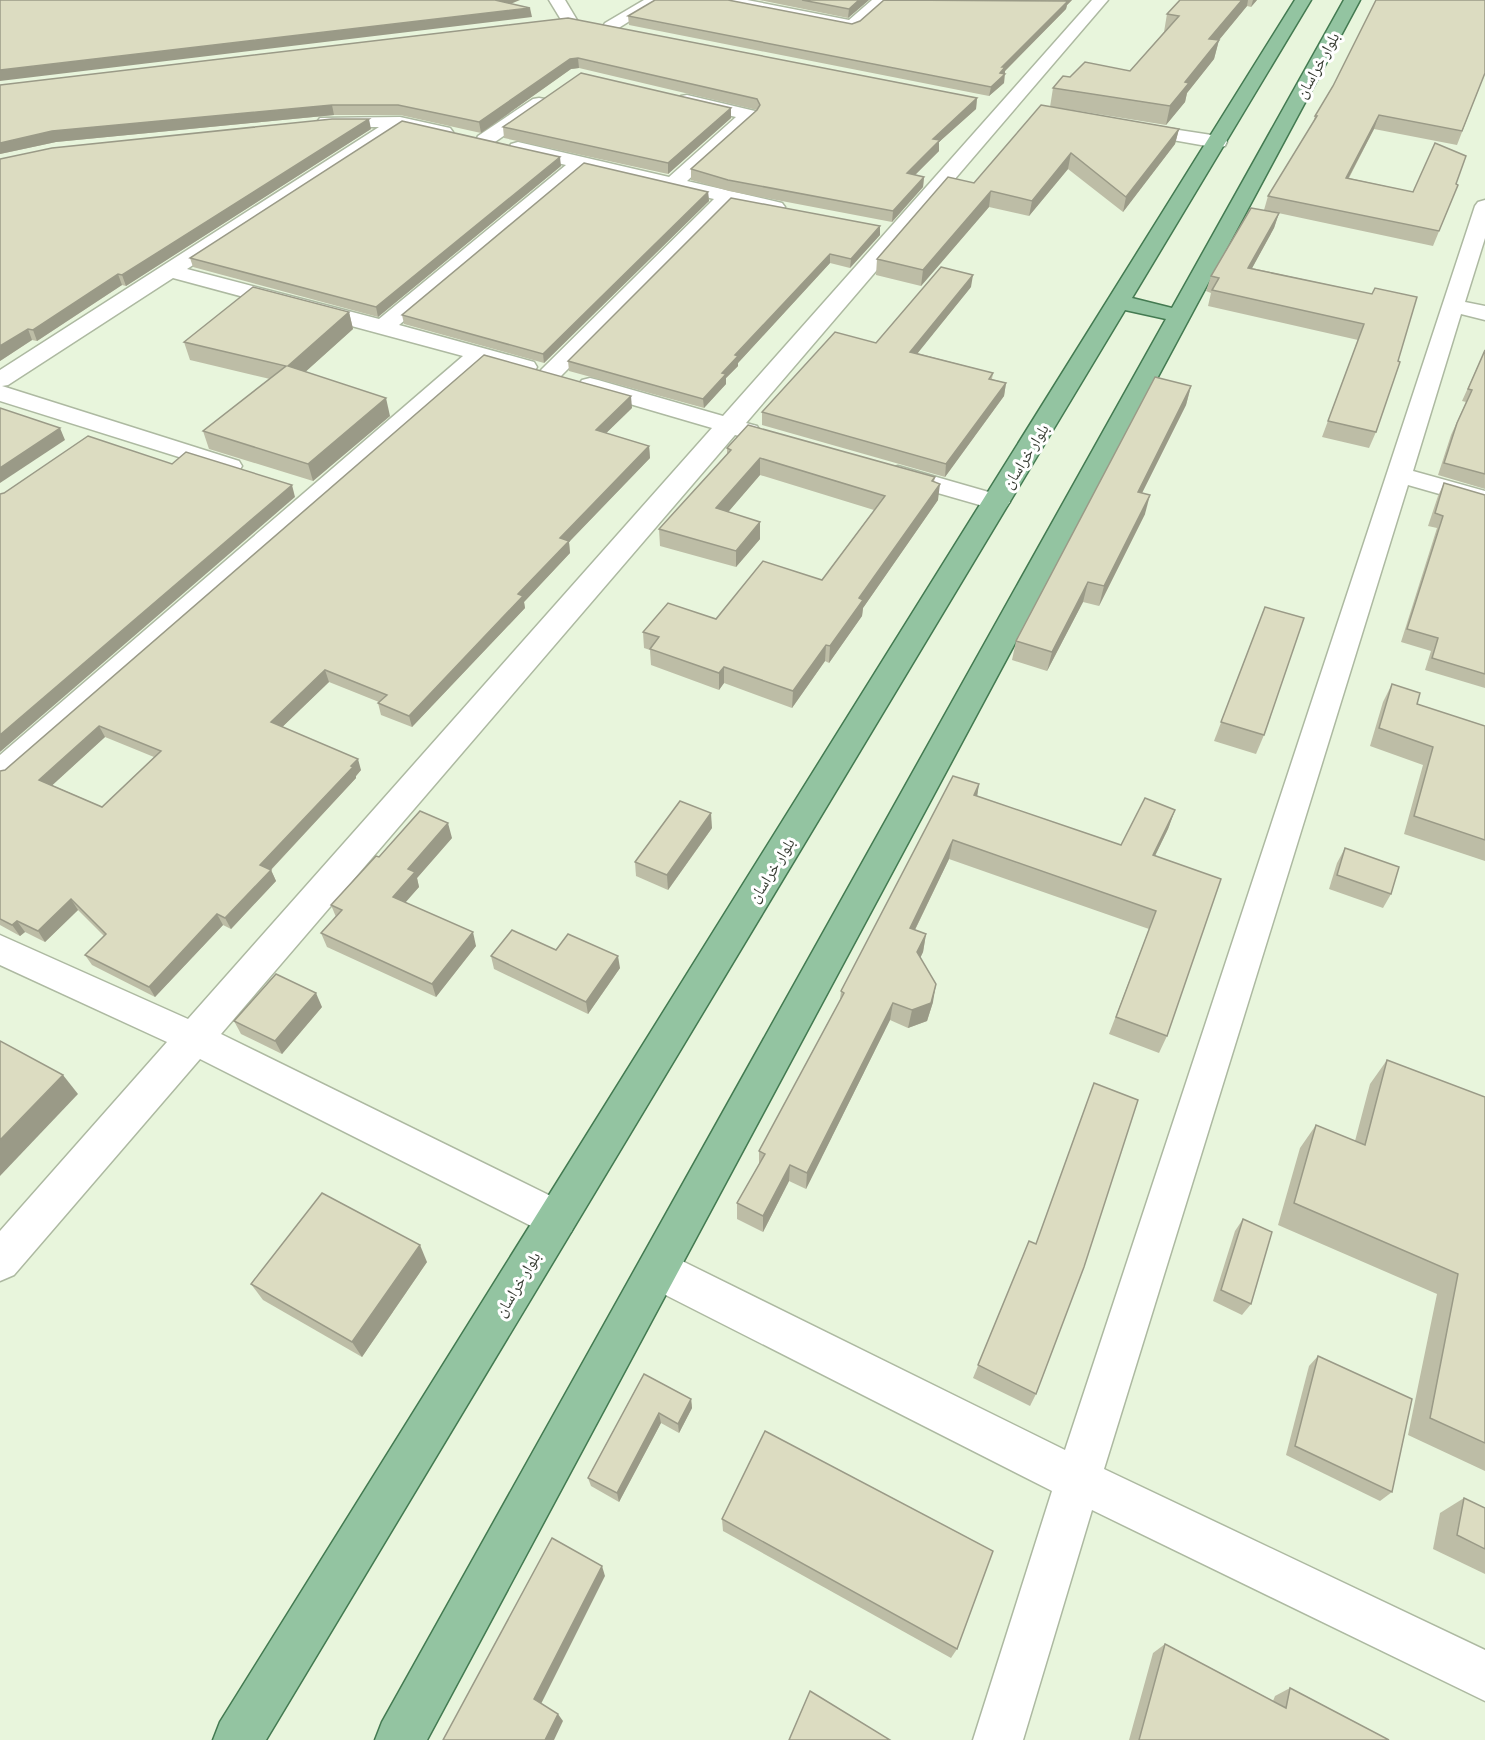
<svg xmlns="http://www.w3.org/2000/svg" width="1485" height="1740" viewBox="0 0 1485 1740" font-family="'Alegreya Sans','Noto Naskh Arabic',sans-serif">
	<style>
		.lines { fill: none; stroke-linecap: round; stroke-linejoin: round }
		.minor-casing { stroke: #adb9a1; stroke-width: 3 }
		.major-casing { stroke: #437a51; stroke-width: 3 }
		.minor { fill: #fff; fill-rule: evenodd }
		.major { fill: #93c4a1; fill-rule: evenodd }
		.wall { fill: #bdbda6; fill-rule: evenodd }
		.shaded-wall { fill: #9a9a87 }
		.building { fill: #dcdcc1; stroke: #9a9a87; stroke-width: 1.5; fill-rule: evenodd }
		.labels { text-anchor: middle; stroke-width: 6; stroke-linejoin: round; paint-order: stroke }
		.street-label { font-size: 16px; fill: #353a30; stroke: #fff }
	</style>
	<rect width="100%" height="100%" fill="#e8f5dc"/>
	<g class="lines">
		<defs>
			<g id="minor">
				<path d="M549 0H565L577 20 575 23H563Z"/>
				<path d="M644 0H663L617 29H605L603 26 605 23Z"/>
				<path d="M714 0H747L849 20 872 0H889L858 28 852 30 722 5Z"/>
				<path d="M1092 0H1108L746 423 757 426 760 431 757 436 748 438 735 435 221 1034 571 1206 577 1219 571 1232 557 1238 543 1232 200 1059 14 1275 0 1281V1231L167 1042 0 965V935L188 1019 712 428 582 390 578 385 582 380 590 378 598 380 723 416Z"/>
				<path d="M687 95 755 111 758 115 687 181 782 203 785 207 782 211 775 213 732 203 558 379 550 381 542 379 538 374 542 369 714 199 584 169 399 325 534 362 537 367 534 372 526 374 483 362 11 780 0 783V755L463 356 173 278 8 385 2 386 239 461 242 466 239 471 230 473 0 401V370L379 127H326L320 126 317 122 320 118 400 117 450 128 453 132 450 136 444 137 403 128 187 269 379 319 566 165 511 152 509 148 511 144 518 142 669 177 736 117 681 104 678 100 681 96Z"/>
				<path d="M539 98 545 99 548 103 545 107 492 144H478L476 140 478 136 533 99Z"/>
				<path d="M1133 123 1218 136 1225 138 1227 142 1225 146 1218 148 1127 132 1124 128 1127 124Z"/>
				<path d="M1485 200V238L1465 302 1485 306V320L1461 314 1413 471 1485 491V507L1408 485 1104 1469 1485 1650V1701L1092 1510 1023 1740H973L1052 1491 644 1284 638 1270 644 1256 658 1250 672 1256 1065 1450 1475 206 1478 202Z"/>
				<path d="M898 466 1006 497 1010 502 1006 507 997 510 889 479 885 474 889 469Z"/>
			</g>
			<path id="major" d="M1295 0H1311L1132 298 1172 308 1344 0H1360L427 1740H375L382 1722 1166 319 1125 310 266 1740H213L220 1722Z"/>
		</defs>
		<use href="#minor" class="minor-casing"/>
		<use href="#major" class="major-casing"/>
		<use href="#minor" class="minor"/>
		<use href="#major" class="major"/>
	</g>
	<g class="wall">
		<path d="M759 0H869L848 18Z"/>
		<path d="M884 0H1072L1067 5 1066 9 1005 71 1004 83 989 96 629 25 628 16 852 24 860 21Z"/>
		<path d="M1180 0H1257L1251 7 1247 6 1219 40 1214 59 1187 93 1185 102 1166 125 1054 107 1179 129 1175 144 1123 212 1068 169 1029 216 989 207 921 286 876 275 877 259 974 183 1050 107 1053 88 1070 77 1130 71 1164 32 1167 14Z"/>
		<path d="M568 18 977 98 976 109 939 142V151L915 175 924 177 923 187 892 222 729 191 691 180V169L757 110 579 68 571 69 481 133 400 115H334L56 142 0 154V85Z"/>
		<path d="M1485 73 1457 145 1374 129 1349 178 1413 192 1456 184 1458 185 1433 246 1264 210 1268 196 1313 123 1315 116 1333 86Z"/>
		<path d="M731 118 668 174 504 138 503 127Z"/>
		<path d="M371 129 126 286 122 285 37 341 32 340 0 361V159Z"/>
		<path d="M561 166 378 317 193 267 190 258Z"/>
		<path d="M708 192 709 201 544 363 404 324 402 315Z"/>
		<path d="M731 198 880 235 850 268 830 263 738 363V366L726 378V384L704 408 569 371 568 361Z"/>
		<path d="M1279 213 1274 228 1252 268 1372 294 1376 432 1369 448 1322 437 1358 340 1208 306 1211 293 1206 291 1211 276Z"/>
		<path d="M971 287 917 353 993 373 992 379 1006 383 1004 396 945 477 762 425V412L876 343Z"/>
		<path d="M349 312 353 329 305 372 390 416 313 481 209 449 203 431 270 379 190 360 184 342Z"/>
		<path d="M1485 350V489L1438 475 1451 435 1466 402 1462 401Z"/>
		<path d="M1191 386 1186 405 1142 493 1145 514 1099 606 1083 602 1047 671 1012 660 1016 641Z"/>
		<path d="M632 408 606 433 649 446 650 458 569 542 570 553 524 602 525 608 412 727 381 715 378 703 379 702 329 682 282 727 361 770 356 776V778L271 870 276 881 231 929 223 925 155 997 92 965 85 955 104 936 78 910 45 942 25 932 20 936 0 925V771L5 770ZM105 737 154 757 102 807 52 785Z"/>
		<path d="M727 448 935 477 934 482 938 500 863 608 862 616 829 663 825 661 792 708 724 683 719 690 651 665 650 650 644 648 643 632 716 619 822 580 874 510 760 475 728 512 760 539 736 567 660 546 659 529 727 454Z"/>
		<path d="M1444 483 1485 495V688L1425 670 1431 651 1401 642 1437 528 1428 526 1438 496Z"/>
		<path d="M1265 607 1264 735 1256 754 1214 741Z"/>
		<path d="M1392 684 1417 704 1485 726V861L1404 834 1423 765 1370 746 1383 702Z"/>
		<path d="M979 784 977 796 1121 845 1175 810 1168 829 1155 856 1167 1036 1159 1053 1109 1034 1149 929 949 859 915 930 926 934 923 952 920 958 933 1002 927 1021 908 1028 890 1020 806 1189 789 1181 763 1232 737 1219V1203L759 1164V1151L840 1000 841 991Z"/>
		<path d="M712 828 668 890 636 876 635 862Z"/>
		<path d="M452 838 417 878 419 887 405 902 476 946 436 997 327 947 321 933 336 917 331 905 379 857Z"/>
		<path d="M1345 848 1391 894 1383 908 1329 889 1337 863Z"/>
		<path d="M556 950 620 968 588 1014 494 969 491 956Z"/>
		<path d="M322 1007 282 1054 241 1034 234 1021Z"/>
		<path d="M1387 1060 1485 1097V1471L1408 1435 1437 1294 1278 1225 1300 1148 1316 1125 1355 1141 1370 1084Z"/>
		<path d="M1094 1083 1036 1394 1030 1406 973 1378 1029 1241 1036 1244Z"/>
		<path d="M1243 1219 1251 1304 1242 1315 1213 1301 1235 1231Z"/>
		<path d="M427 1262 362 1357 263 1300 251 1284Z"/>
		<path d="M1318 1356 1392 1492 1380 1501 1286 1455 1309 1366Z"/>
		<path d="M644 1374 691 1399 692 1408 679 1433 661 1423 619 1502 591 1486 588 1478Z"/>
		<path d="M1464 1498 1485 1508V1574L1433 1549 1440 1513Z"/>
		<path d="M722 1519 957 1649 951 1658 723 1531Z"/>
		<path d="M1165 1644 1273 1701 1275 1696 1290 1688 1389 1740H1129L1153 1653Z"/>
	</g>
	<g class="shaded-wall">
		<path d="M495 0H520L496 10Z"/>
		<path d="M859 0H869L848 18 849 9Z"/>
		<path d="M1065 0H1072L1067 5 1066 9 1005 71 1004 83 989 96 991 87 1000 73 1002 67Z"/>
		<path d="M1242 0H1248L1247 6 1205 57 1209 39Z"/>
		<path d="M1253 0H1257L1251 7Z"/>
		<path d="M530 8 532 17 0 81V70Z"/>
		<path d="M1219 40 1214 59 1187 93 1185 102 1166 125 1170 106 1185 82Z"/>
		<path d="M578 58 579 68 571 69 481 133 479 122 570 59Z"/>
		<path d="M977 98 976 109 939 142V151L906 184 907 173 933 139Z"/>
		<path d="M332 105 334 115 56 142 0 154V143L52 131Z"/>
		<path d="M731 108V118L668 174V163Z"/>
		<path d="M1379 115 1374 129 1341 192 1346 178Z"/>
		<path d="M369 119 371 129 126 286 122 275Z"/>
		<path d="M1179 129 1175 144 1123 212 1126 197Z"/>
		<path d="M1071 153 1068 169 1029 216 1032 201Z"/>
		<path d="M560 157 561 166 378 317 376 307Z"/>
		<path d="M924 177 923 187 892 222 893 211Z"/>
		<path d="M991 191 989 207 921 286 923 270Z"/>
		<path d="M708 192 709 201 544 363 543 354Z"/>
		<path d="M1279 213 1274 228 1244 283 1248 268Z"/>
		<path d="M880 226V235L850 268 851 259Z"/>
		<path d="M830 254V263L738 363V366L726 378V384L704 408 703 399 735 355Z"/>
		<path d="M118 274 122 285 37 341 33 330Z"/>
		<path d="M973 275 971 287 909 364 910 352Z"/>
		<path d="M349 312 353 329 293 383 288 366Z"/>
		<path d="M28 329 32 340 0 361V346Z"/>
		<path d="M1006 383 1004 396 945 477 946 464Z"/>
		<path d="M1191 386 1186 405 1133 511 1138 492Z"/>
		<path d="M631 396 632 408 597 442 596 430Z"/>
		<path d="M386 398 390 416 313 481 308 464Z"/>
		<path d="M60 428 65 440 0 483V468Z"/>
		<path d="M649 446 650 458 569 542 570 553 524 602 525 608 412 727 409 716 518 594 560 538Z"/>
		<path d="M760 458V475L717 525 716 508Z"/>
		<path d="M940 484 938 500 863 608 862 616 829 663 830 646 859 598Z"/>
		<path d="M292 485 295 497 0 752V735Z"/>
		<path d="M1150 495 1145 514 1099 606 1104 586Z"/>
		<path d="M760 522V539L736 567V551Z"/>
		<path d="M1088 582 1083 602 1047 671 1052 652Z"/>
		<path d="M826 645 825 661 792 708 793 691Z"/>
		<path d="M724 667V683L719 690V673Z"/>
		<path d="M325 670 329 682 275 734 271 722Z"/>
		<path d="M99 726 105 737 46 791 39 780Z"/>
		<path d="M358 759 361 770 356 776V778L265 876 260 865Z"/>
		<path d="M979 784 976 803 974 795Z"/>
		<path d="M1175 810 1168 829 1146 874 1153 855Z"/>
		<path d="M711 813 712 828 668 890 667 875Z"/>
		<path d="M448 823 452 838 417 878 419 887 398 911 393 897 408 869Z"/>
		<path d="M953 840 949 859 907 946 910 928Z"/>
		<path d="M271 870 276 881 231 929 225 918Z"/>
		<path d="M71 899 78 910 45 942 38 931Z"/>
		<path d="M217 914 223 925 155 997 149 987Z"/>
		<path d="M17 921 25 932 20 936 12 925Z"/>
		<path d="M473 932 476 946 436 997 432 984Z"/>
		<path d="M926 934 923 952 914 971 917 952Z"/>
		<path d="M618 956 620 968 588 1014 586 1002Z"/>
		<path d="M936 984 933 1002 927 1021 908 1028 912 1010Z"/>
		<path d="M316 993 322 1007 282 1054 275 1041Z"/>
		<path d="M893 1003 890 1020 806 1189 807 1173Z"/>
		<path d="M63 1075 78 1094 0 1176V1140Z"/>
		<path d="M790 1165 789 1181 763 1232V1216Z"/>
		<path d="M420 1245 427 1262 362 1357 352 1342Z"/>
		<path d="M691 1399 692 1408 679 1433 678 1424Z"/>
		<path d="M659 1413 661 1423 619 1502 617 1493Z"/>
		<path d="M602 1566 605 1576 540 1706 534 1699Z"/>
		<path d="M558 1714 563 1721 554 1740H545Z"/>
	</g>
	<g class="building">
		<path d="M0 0H495L530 8 0 70Z"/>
		<path d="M655 0H728L852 24 860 21 884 0 1068 1 1002 67H1005L1000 73 1005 74 991 87 628 16Z"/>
		<path d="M802 0H859L849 9Z"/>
		<path d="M1180 0H1242L1209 39 1219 40 1185 82 1189 83 1170 106 1053 88 1063 76 1070 77 1085 62 1130 71 1179 16 1167 14Z"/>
		<path d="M1376 0H1485V73L1462 131 1379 115 1346 178 1413 192 1435 143 1466 156 1456 184 1458 185 1439 231 1268 196 1317 116H1315L1333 86Z"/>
		<path d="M568 18 977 98 933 139 940 140 907 173 924 177 893 211 728 180 691 169 757 110 760 105 757 99 578 58 570 59 479 122 398 105H332L52 131 0 143V85Z"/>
		<path d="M581 73 731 108 668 163 503 127Z"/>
		<path d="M1041 105 1179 129 1126 197 1071 153 1032 201 991 191 923 270 877 259 948 177 974 183Z"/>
		<path d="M332 119H369L122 275 118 274 33 330 28 329 0 346V159L52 148Z"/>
		<path d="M402 121 560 157 376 307 190 258Z"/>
		<path d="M584 163 708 192 543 354 402 315Z"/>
		<path d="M731 198 880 226 851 259 830 254 735 355 738 356 722 373 726 374 703 399 568 361Z"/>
		<path d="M1251 208 1279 213 1248 268 1372 294 1375 288 1417 297 1398 361 1400 362 1376 432 1328 421 1364 324 1212 290 1219 278 1211 276Z"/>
		<path d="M941 267 973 275 910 352 993 373 989 379 1006 383 946 464 762 412 835 332 876 343Z"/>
		<path d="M253 287 349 312 288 366 386 398 308 464 203 431 286 366 184 342Z"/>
		<path d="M1485 350V474L1444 463 1457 423 1472 390 1468 389Z"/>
		<path d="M484 355 631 396 596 430 649 446 560 538 569 541 518 594 523 596 409 716 378 703 387 695 325 670 271 722 358 759 351 766 353 767 260 865 271 870 225 918 217 914 149 987 85 955 106 934 71 899 38 931 17 921 12 925 0 919V771L5 770ZM99 726 161 751 102 807 39 780Z"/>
		<path d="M1155 377 1191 386 1138 492 1150 495 1104 586 1088 582 1052 652 1016 641Z"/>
		<path d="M0 408 60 428 0 468Z"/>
		<path d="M748 425 935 477 932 481 940 484 859 598 863 600 830 646 826 645 793 691 724 667 719 673 650 649 659 637 643 632 668 603 716 619 763 561 822 580 885 496 760 458 716 508 760 522 736 551 659 529 731 450 727 448Z"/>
		<path d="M88 436 172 464 186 452 292 485 0 735V494L4 493Z"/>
		<path d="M1444 483 1485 495V674L1432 658 1438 638 1407 629 1443 516 1435 513Z"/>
		<path d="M1265 607 1304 618 1264 735 1221 722Z"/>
		<path d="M1392 684 1420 693 1417 704 1485 726V840L1414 816 1433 747 1379 728Z"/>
		<path d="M953 776 979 784 974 795 1121 845 1145 798 1175 810 1153 855 1221 879 1167 1036 1116 1017 1156 911 953 840 910 928 926 934 917 952 936 984 931 1003 912 1010 893 1003 807 1173 790 1165 763 1216 737 1203 765 1154 759 1151 844 993 841 991Z"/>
		<path d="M680 801 711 813 667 875 635 862Z"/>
		<path d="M420 811 448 823 408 869 415 872 393 897 473 932 432 984 321 933 342 910 331 905 376 856 379 857Z"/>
		<path d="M1345 848 1399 867 1391 894 1337 875Z"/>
		<path d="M512 930 556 950 568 934 618 956 586 1002 491 956Z"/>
		<path d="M276 974 316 993 275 1041 234 1021Z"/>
		<path d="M0 1041 63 1075 0 1140Z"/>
		<path d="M1387 1060 1485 1097V1443L1430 1418 1458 1274 1294 1203 1316 1125 1365 1145Z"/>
		<path d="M1094 1083 1138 1100 1084 1267 1036 1394 978 1365 1029 1241 1036 1244Z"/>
		<path d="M322 1193 420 1245 352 1342 251 1284Z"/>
		<path d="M1243 1219 1272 1232 1251 1304 1221 1290Z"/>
		<path d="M1318 1356 1412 1399 1392 1492 1295 1446Z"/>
		<path d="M644 1374 691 1399 678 1424 659 1413 617 1493 588 1478Z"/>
		<path d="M765 1431 993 1551 957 1649 722 1519Z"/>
		<path d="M1464 1498 1485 1508V1549L1457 1535Z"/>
		<path d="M552 1538 602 1566 534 1699 558 1714 545 1740H443Z"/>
		<path d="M1165 1644 1286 1708 1290 1688 1389 1740H1139Z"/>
		<path d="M810 1691 890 1740H789Z"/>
	</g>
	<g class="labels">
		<g class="street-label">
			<text transform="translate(1317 65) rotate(-61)" y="6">بلوار خراسان</text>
			<text transform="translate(1025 456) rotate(-58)" y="6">بلوار خراسان</text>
			<text transform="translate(771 870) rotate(-58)" y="6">بلوار خراسان</text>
			<text transform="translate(517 1284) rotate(-59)" y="6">بلوار خراسان</text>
		</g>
	</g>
</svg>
